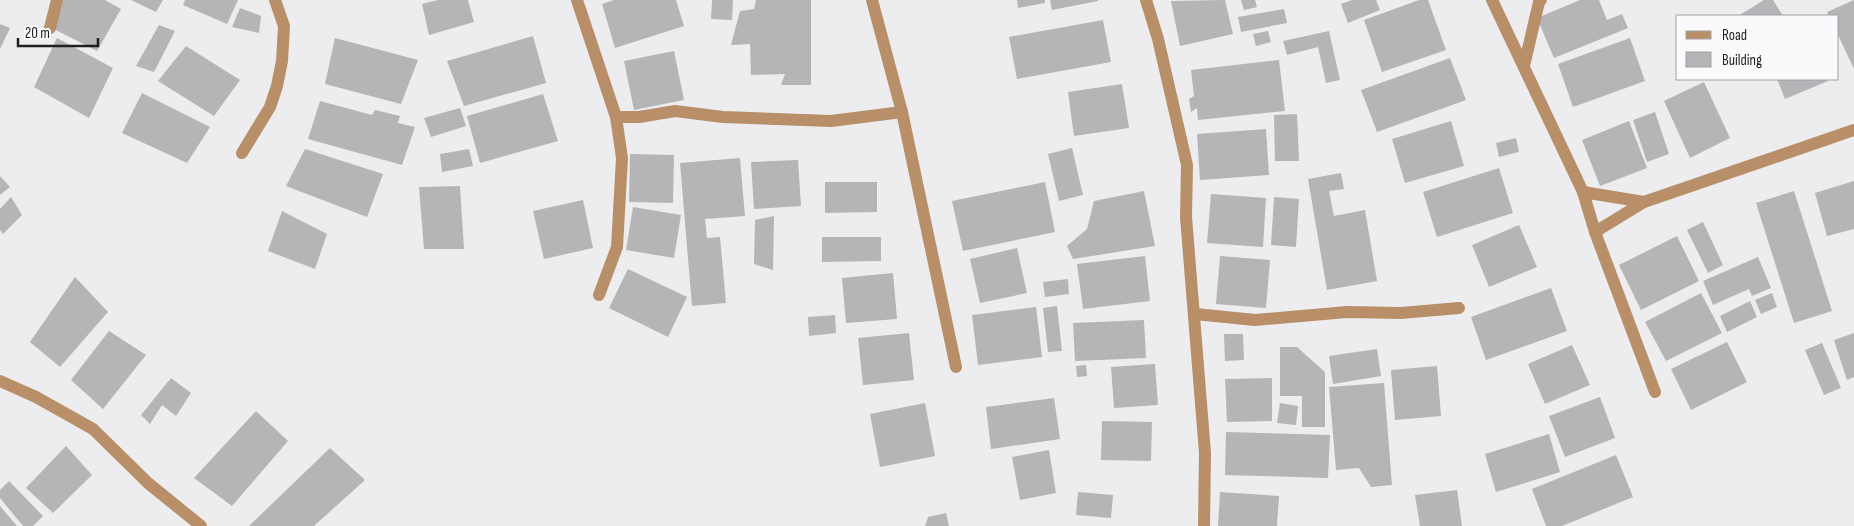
<svg xmlns="http://www.w3.org/2000/svg" width="1854" height="526" viewBox="0 0 1854 526" font-family="'Sofia Sans Condensed',sans-serif">
	<style>
		.building { fill: #b5b5b8 }
		.lines { fill: none; stroke-linecap: round; stroke-linejoin: round }
		.street { stroke: #b88f68; stroke-width: 12 }
	</style>
	<rect width="100%" height="100%" fill="#ededef"/>
	<g class="building">
		<path d="M63 0H105L121 9 97 51 52 28Z"/>
		<path d="M131 0H163L156 12Z"/>
		<path d="M185 0H238L227 24 183 5Z"/>
		<path d="M438 0H468L474 22 429 35 422 4Z"/>
		<path d="M614 0H676L684 26 615 48 602 4Z"/>
		<path d="M712 0H733L732 20 711 19Z"/>
		<path d="M756 0H811V85H781L785 74 751 75 750 44 731 45 740 11 754 9Z"/>
		<path d="M1017 0H1045V3L1018 8Z"/>
		<path d="M1050 0H1098V1L1052 10Z"/>
		<path d="M1225 0 1233 34 1180 46 1171 1Z"/>
		<path d="M1241 0H1255L1257 7 1244 10Z"/>
		<path d="M1352 0H1376L1380 10 1348 23 1341 4Z"/>
		<path d="M1419 0H1428L1446 50 1382 72 1364 20Z"/>
		<path d="M1580 0H1599L1607 20 1622 14 1628 28 1554 58 1537 18Z"/>
		<path d="M1764 0H1773L1783 16H1738Z"/>
		<path d="M1854 0V69L1838 35V16H1829L1827 12Z"/>
		<path d="M240 8 261 16 259 33 232 27Z"/>
		<path d="M1284 9 1287 23 1241 32 1238 17Z"/>
		<path d="M1103 20 1111 62 1017 79 1009 37Z"/>
		<path d="M0 24 10 28 0 49Z"/>
		<path d="M159 25 175 31 154 72 136 66Z"/>
		<path d="M1268 31 1271 42 1256 46 1253 34Z"/>
		<path d="M1329 31 1340 80 1326 83 1318 47 1287 55 1283 41Z"/>
		<path d="M533 36 546 83 464 106 447 61Z"/>
		<path d="M57 38 113 68 89 118 34 87Z"/>
		<path d="M335 38 418 60 401 104 325 84Z"/>
		<path d="M1630 38 1645 81 1573 107 1558 64Z"/>
		<path d="M186 46 240 80 214 116 158 81Z"/>
		<path d="M674 51 684 100 634 110 624 61Z"/>
		<path d="M1450 58 1466 100 1377 132 1361 90Z"/>
		<path d="M1279 60 1285 111 1198 120 1197 108 1191 112 1189 99 1194 96 1191 70Z"/>
		<path d="M1777 79H1827L1828 81 1785 99Z"/>
		<path d="M1704 82 1730 138 1690 158 1664 101Z"/>
		<path d="M1122 84 1129 128 1074 136 1068 92Z"/>
		<path d="M142 93 210 127 187 163 122 133Z"/>
		<path d="M543 94 558 141 480 163 467 116Z"/>
		<path d="M320 101 372 115 375 110 400 116 398 123 415 127 402 165 308 139Z"/>
		<path d="M460 108 466 126 431 137 424 118Z"/>
		<path d="M1655 112 1669 154 1647 162 1633 120Z"/>
		<path d="M1297 114 1299 161H1275L1274 115Z"/>
		<path d="M1451 121 1464 166 1405 183 1392 139Z"/>
		<path d="M1629 121 1647 168 1600 186 1582 140Z"/>
		<path d="M1266 129 1269 175 1200 180 1197 134Z"/>
		<path d="M1516 138 1519 152 1499 157 1496 143Z"/>
		<path d="M1072 148 1083 195 1059 201 1048 154Z"/>
		<path d="M305 149 383 174 367 217 286 186Z"/>
		<path d="M469 149 473 166 442 172 440 154Z"/>
		<path d="M630 154 674 155 673 203 629 202Z"/>
		<path d="M740 158 745 216 705 219 707 238 720 237 726 303 692 306 680 163Z"/>
		<path d="M798 160 801 206 754 209 751 162Z"/>
		<path d="M1499 168 1513 213 1437 237 1423 192Z"/>
		<path d="M1341 173 1344 189 1329 191 1334 216 1365 210 1377 281 1327 290 1308 179Z"/>
		<path d="M0 176 10 187 0 195Z"/>
		<path d="M1854 181V229L1827 236 1815 193Z"/>
		<path d="M825 182H877V212L825 213Z"/>
		<path d="M1045 182 1055 232 963 251 952 201Z"/>
		<path d="M460 186 464 249H424L419 187Z"/>
		<path d="M1144 191 1155 246 1073 259 1067 246 1087 229 1094 201Z"/>
		<path d="M1794 191 1832 311 1794 323 1756 203Z"/>
		<path d="M1211 194 1266 198 1263 247 1207 243Z"/>
		<path d="M11 197 22 215 3 234 0 230V209Z"/>
		<path d="M1274 197 1299 199 1296 247 1271 245Z"/>
		<path d="M583 200 593 248 544 259 533 211Z"/>
		<path d="M633 207 681 215 674 258 626 250Z"/>
		<path d="M282 211 327 234 315 269 268 251Z"/>
		<path d="M774 216 773 270 754 264 755 220Z"/>
		<path d="M1703 222 1723 265 1708 273 1687 230Z"/>
		<path d="M1519 225 1537 267 1489 287 1472 245Z"/>
		<path d="M1677 236 1699 281 1641 310 1619 265Z"/>
		<path d="M822 237H881V261L822 262Z"/>
		<path d="M1017 248 1027 293 980 303 970 259Z"/>
		<path d="M1145 256 1150 301 1083 309 1077 264Z"/>
		<path d="M1220 256 1270 260 1266 308 1216 304Z"/>
		<path d="M1758 257 1771 288 1752 296 1749 289 1713 305 1703 281Z"/>
		<path d="M628 269 687 297 668 337 609 308Z"/>
		<path d="M893 273 897 319 846 323 842 278Z"/>
		<path d="M75 277 108 312 60 367 30 342Z"/>
		<path d="M1068 279 1069 294 1045 297 1043 282Z"/>
		<path d="M1551 288 1567 331 1486 360 1471 317Z"/>
		<path d="M1701 293 1722 333 1666 361 1645 322Z"/>
		<path d="M1772 293 1777 307 1761 314 1755 300Z"/>
		<path d="M1750 301 1757 317 1727 332 1720 316Z"/>
		<path d="M1057 306 1062 351 1048 352 1043 308Z"/>
		<path d="M1036 307 1042 357 978 365 972 315Z"/>
		<path d="M835 315 836 333 809 336 808 317Z"/>
		<path d="M1144 320 1146 358 1075 361 1073 323Z"/>
		<path d="M109 331 146 355 103 409 71 380Z"/>
		<path d="M909 333 914 380 863 385 858 338Z"/>
		<path d="M1854 333V377L1847 380 1834 340Z"/>
		<path d="M1224 334H1243L1244 360 1225 361Z"/>
		<path d="M1727 342 1747 382 1691 410 1671 369Z"/>
		<path d="M1822 343 1841 388 1824 395 1805 350Z"/>
		<path d="M1572 345 1590 385 1545 404 1528 364Z"/>
		<path d="M1280 347H1297L1325 372V427H1302V396H1280Z"/>
		<path d="M1377 349 1381 376 1333 384 1329 356Z"/>
		<path d="M1155 364 1158 405 1114 408 1111 367Z"/>
		<path d="M1086 365 1087 376 1077 377 1076 366Z"/>
		<path d="M1437 366 1441 416 1395 420 1391 370Z"/>
		<path d="M171 378 191 393 176 416 162 405 150 424 141 415Z"/>
		<path d="M1272 378V421L1227 422 1225 379Z"/>
		<path d="M1384 383 1392 485 1371 487 1359 468 1336 470 1329 387Z"/>
		<path d="M1600 397 1615 438 1565 457 1549 416Z"/>
		<path d="M1054 398 1060 439 991 449 986 407Z"/>
		<path d="M925 403 935 456 880 467 870 414Z"/>
		<path d="M1280 403 1298 406 1296 425 1277 423Z"/>
		<path d="M256 411 288 441 232 506 194 478Z"/>
		<path d="M1102 421 1152 422 1151 461 1101 460Z"/>
		<path d="M1226 432 1330 435 1328 478 1225 475Z"/>
		<path d="M1549 434 1560 472 1496 492 1485 454Z"/>
		<path d="M66 446 92 475 53 513 26 488Z"/>
		<path d="M330 448 365 480 314 526H249Z"/>
		<path d="M1049 450 1056 493 1020 500 1012 457Z"/>
		<path d="M1616 455 1633 497 1562 526H1546L1532 489Z"/>
		<path d="M9 481 43 516 33 526H23L0 498V490Z"/>
		<path d="M1457 490 1462 526H1420L1415 495Z"/>
		<path d="M1078 492 1113 495 1111 518 1076 515Z"/>
		<path d="M1220 492 1279 496 1277 526H1218Z"/>
		<path d="M0 506 17 526H0Z"/>
		<path d="M946 513 949 526H925L928 517Z"/>
	</g>
	<g class="lines">
		<g class="street">
			<path d="M577 0 616 117 622 158 617 247 599 295"/>
			<path d="M872 0 902 112 956 367"/>
			<path d="M1146 0 1158 39 1187 165 1186 217 1205 453 1204 526"/>
			<path d="M1492 0 1583 192 1595 232 1655 392"/>
			<path d="M50 28 57 0"/>
			<path d="M1524 66 1539 2 1541 0"/>
			<path d="M616 117H639L675 111 723 117 831 121 902 112"/>
			<path d="M242 153 270 107 277 86 282 61 284 26 275 0"/>
			<path d="M1583 192 1644 202"/>
			<path d="M1595 232 1644 202 1854 130"/>
			<path d="M1195 314 1255 320 1347 312 1401 313 1459 308"/>
			<path d="M0 381 36 397 93 429 148 483 201 526"/>
		</g>
	</g>
	<rect x="1676" y="15" width="162" height="65" fill="#fafafd" stroke="#a2a2a5"/>
	<rect x="1686" y="31" width="25" height="8" fill="#b88f68" stroke="#a2a2a5"/>
	<text x="1722" y="40" font-size="15" fill="#1f1f20">Road</text>
	<rect x="1686" y="52" width="25" height="15" fill="#b5b5b8" stroke="#a2a2a5"/>
	<text x="1722" y="65" font-size="15" fill="#1f1f20">Building</text>
	<path d="M18 38v8h80v-8" fill="none" stroke="#1f1f20" stroke-width="2.5"/>
	<text x="25" y="38" font-size="15" fill="#1f1f20" stroke="#fafafd" stroke-width="4" paint-order="stroke">20 m</text>
</svg>
